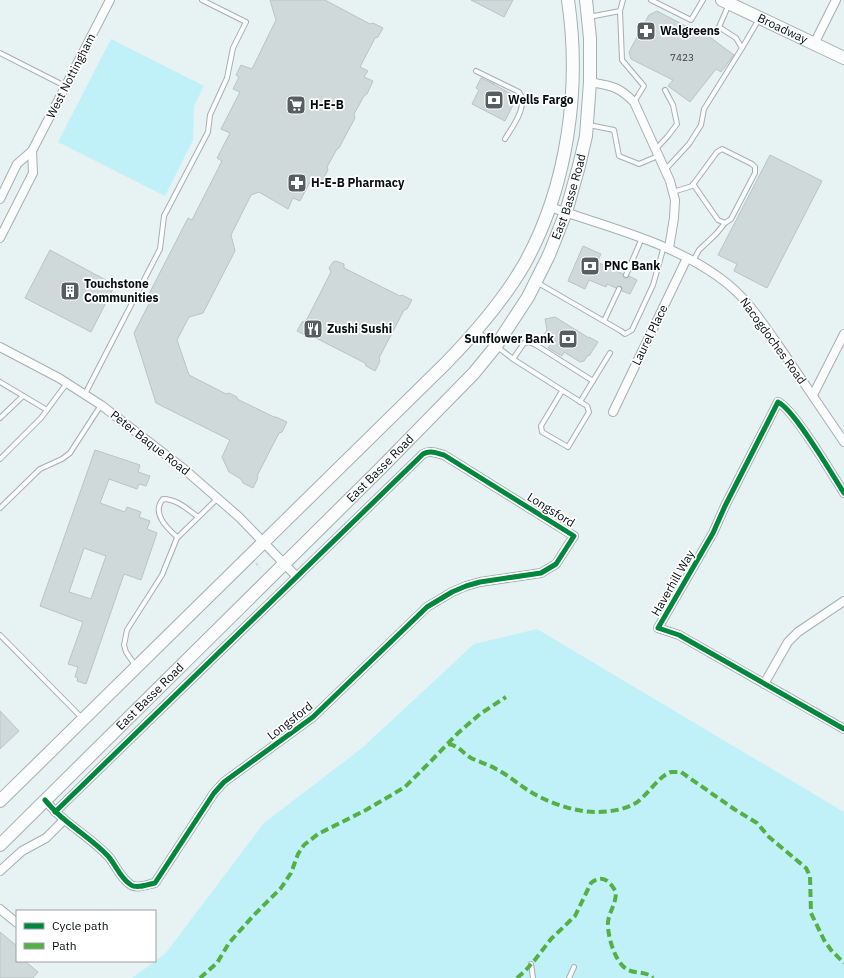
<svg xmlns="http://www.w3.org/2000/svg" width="844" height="978" viewBox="0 0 844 978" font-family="'IBM Plex Sans',sans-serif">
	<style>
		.green { fill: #c0f1f8 }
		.building { fill: #d0d9da; stroke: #bac3c5; fill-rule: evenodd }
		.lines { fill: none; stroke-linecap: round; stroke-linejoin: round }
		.service-casing { stroke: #a6afb0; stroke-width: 6 }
		.minor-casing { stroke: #a6afb0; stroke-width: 10 }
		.secondary-casing { stroke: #a6afb0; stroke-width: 14 }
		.path { stroke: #cfd3d3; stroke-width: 2; stroke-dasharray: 3 3; stroke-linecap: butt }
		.service { stroke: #fbfdfd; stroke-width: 4 }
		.minor { stroke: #fbfdfd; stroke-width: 8 }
		.secondary { stroke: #fbfdfd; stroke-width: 12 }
		.quiet { stroke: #54b044; stroke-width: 4; stroke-dasharray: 8 4; stroke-linecap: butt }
		.cycleway-casing { stroke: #fff; stroke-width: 8 }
		.cycleway { stroke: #00873e; stroke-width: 5 }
		.labels { text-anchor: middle; stroke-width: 3.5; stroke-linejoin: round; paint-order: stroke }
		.number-label { font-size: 10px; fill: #3a4243 }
		.street-label { font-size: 12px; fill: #080f11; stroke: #fff }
		.poi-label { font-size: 12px; font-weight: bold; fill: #080f11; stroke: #fff; text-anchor: start }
	</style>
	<rect width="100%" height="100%" fill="#e7f2f3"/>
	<g class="green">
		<path d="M111 39 204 86 194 106 193 140 165 196 58 142Z"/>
		<path d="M537 629 844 812V978H132L165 954 264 823 362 748 474 644Z"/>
	</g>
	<g class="building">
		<path d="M270 0H325L370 24 373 23 383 28 378 37 375 38 360 67 368 71 364 77 373 81 367 94 364 96 354 114 355 118 339 148 337 149 327 167 328 170 321 183 312 178 300 201 293 198 288 209 259 192 251 195 231 235 235 251 203 313 189 317 177 340 189 375 226 394 229 393 237 397V399L274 417H276L287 422 282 432 279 433 257 476 258 478 253 488 243 483 241 479 229 472 222 457 230 440 156 403 134 333 153 296 149 294 188 218 192 220 222 161 217 158 230 133 221 129 240 92 233 89 239 77 236 75 241 65 252 69 276 20Z"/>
		<path d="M471 0H513L504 17Z"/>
		<path d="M657 11 703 35H707L734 55 721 72 716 69 690 102 668 86 673 80 631 59 629 52 649 15Z"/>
		<path d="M481 78 494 84H493L517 97 505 121 472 104 479 90 476 88Z"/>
		<path d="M770 155 822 181 767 288 734 271 737 264 718 255Z"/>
		<path d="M583 246 601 254 597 262 623 274 624 278H627L629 276 637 280 630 294 622 291V287L620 286 616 288 607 284 606 287 589 280 585 289 568 281Z"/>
		<path d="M50 250 115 285 91 332 25 298Z"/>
		<path d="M336 261 344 264V268L400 296 402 295 412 300 407 309 404 310 379 358 380 361 375 371 366 366 365 363 310 335 307 336 297 331 302 322 306 321 331 272 329 268 333 262Z"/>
		<path d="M555 317 589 338V337L598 342 589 356 588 355 584 361 580 362 564 352 562 356 548 348 551 344 544 340 543 336 547 330 545 319Z"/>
		<path d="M95 450 140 465 138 472 150 476 146 486 139 484 137 489 109 479 100 503 125 512 127 507 141 512 139 517 150 521 147 529 157 533 141 580 124 574 86 684 77 681 78 678 75 677 78 667 68 664 83 622 40 606ZM84 548 106 556 91 599 69 592Z"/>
		<path d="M0 711 19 731 0 749Z"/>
		<path d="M0 932 17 946V961H25L38 972 33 978H0Z"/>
	</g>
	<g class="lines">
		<defs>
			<g id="service">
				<path d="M651 0 691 20 703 0"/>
				<path d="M620 11 622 60 644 86 634 102"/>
				<path d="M589 17 620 11 623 0"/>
				<path d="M742 48 759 19"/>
				<path d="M0 53 65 86"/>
				<path d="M476 71 519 92C529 106 512 127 505 139"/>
				<path d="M589 125 614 130 619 156 639 164 658 156"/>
				<path d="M656 149 668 136 677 124 673 105 665 90"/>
				<path d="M665 170 689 144 701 125 704 109 742 48 736 38 719 27 729 4"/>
				<path d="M693 184 718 220 725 223"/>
				<path d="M673 192 692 186 717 152 722 149 752 164 755 167V173L731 219 725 223 716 234 699 250 693 261"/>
				<path d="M626 275 642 238"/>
				<path d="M538 283 621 331 625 334 632 330 653 285 664 246"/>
				<path d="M604 321 619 289"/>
				<path d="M477 331 513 359 587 406 589 412 568 447 542 432 541 426 562 391"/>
				<path d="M513 359 524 343 529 342 536 345 593 381"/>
				<path d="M0 382 47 410"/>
				<path d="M85 394 160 249 164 216 208 132 210 115 227 78 233 48 246 22 202 0"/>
				<path d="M580 402 610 353"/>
				<path d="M0 418 23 396"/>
				<path d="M0 459 41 418 67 383"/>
				<path d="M0 508 40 469 62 459 70 453 101 405"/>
				<path d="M177 537C167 528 151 513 163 499 177 499 187 509 198 517"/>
				<path d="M0 635 82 718"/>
				<path d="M135 665 126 652 124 645 127 630 162 575 177 538 217 499"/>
				<path d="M531 964 533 978"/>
				<path d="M569 978 574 967"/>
			</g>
			<g id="minor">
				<path d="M814 44 836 0"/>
				<path d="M590 82C612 86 618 86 634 102L670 181 675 200 674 218 669 248"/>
				<path d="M0 199 17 164 32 151 110 0"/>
				<path d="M550 207C607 227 671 242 720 278 747 297 764 325 783 352 803 382 824 412 844 442"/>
				<path d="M0 238 33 173 32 151"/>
				<path d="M0 347 59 378 101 405 184 469 239 517 297 577"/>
				<path d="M813 395 844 334"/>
				<path d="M613 412 687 258"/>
				<path d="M844 493C833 476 794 409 778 402L725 506 713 533 658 628 679 635 844 729"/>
				<path d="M764 684 788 642 798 632 844 601"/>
				<path d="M45 800C51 807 57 814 65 820 79 832 95 842 108 856 116 865 120 878 131 885 137 889 149 884 155 883L214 793 224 782 313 717 427 607 452 592 466 586 480 582 541 573 556 564 574 536 444 455C436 453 430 450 423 454L55 812"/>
				<path d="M0 871 22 851 46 838 64 820"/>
				<path d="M0 909 17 923"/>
			</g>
			<g id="secondary">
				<path id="s1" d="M722 0 844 58"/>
				<path d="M0 801 446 363C476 332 504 300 525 263 568 185 581 87 568 0"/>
				<path id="s2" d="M0 845 379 470 474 373 496 346 528 297 549 255 566 212 579 166 586 136 590 82V38L586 0"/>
			</g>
		</defs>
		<use href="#service" class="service-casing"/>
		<use href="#minor" class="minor-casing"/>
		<use href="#secondary" class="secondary-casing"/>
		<path class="path" d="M256 563 260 568"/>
		<use href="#service" class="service"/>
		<use href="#minor" class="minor"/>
		<use href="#secondary" class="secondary"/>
		<g class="quiet">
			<path d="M448 744C458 745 463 753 471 758 479 762 488 764 496 769 508 775 518 784 529 791 547 802 574 812 596 812 608 812 623 810 634 804 647 797 658 776 671 772 674 772 678 772 681 772L734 809 757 823 769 837 806 868 810 876 811 913 824 940 831 950 844 963"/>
			<path d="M200 978 217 963 229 943 253 916 281 888 291 873 298 854 304 845 318 834 366 810 405 787 432 760 458 733 480 714 506 697"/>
			<path d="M517 978 525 971 534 961 551 939 575 916 591 883C603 873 610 882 616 892 616 904 609 912 608 922 607 935 615 961 625 968 634 975 645 970 653 978"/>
		</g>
		<defs>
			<g id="cycleway">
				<path d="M844 493C833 476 794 409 778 402L725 506 713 533 658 628 679 635 844 729"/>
				<path d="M45 800C51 807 57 814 65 820 79 832 95 842 108 856 116 865 120 878 131 885 137 889 149 884 155 883L214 793 224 782 313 717 427 607 452 592 466 586 480 582 541 573 556 564 574 536 444 455C436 453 430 450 423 454L55 812"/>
			</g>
		</defs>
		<use href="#cycleway" class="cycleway-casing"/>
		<use href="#cycleway" class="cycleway"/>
	</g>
	<defs>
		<symbol id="pharmacy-square" viewBox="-11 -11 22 22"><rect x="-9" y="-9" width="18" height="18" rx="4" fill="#565e60" stroke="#fff"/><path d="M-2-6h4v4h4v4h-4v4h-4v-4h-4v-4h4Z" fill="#fff"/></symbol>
		<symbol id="bank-square" viewBox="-11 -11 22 22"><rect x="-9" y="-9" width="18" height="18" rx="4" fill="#565e60" stroke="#fff"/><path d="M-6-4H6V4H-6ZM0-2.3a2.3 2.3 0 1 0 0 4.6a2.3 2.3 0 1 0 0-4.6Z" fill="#fff"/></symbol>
		<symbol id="supermarket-square" viewBox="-11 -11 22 22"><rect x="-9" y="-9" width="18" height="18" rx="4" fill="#565e60" stroke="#fff"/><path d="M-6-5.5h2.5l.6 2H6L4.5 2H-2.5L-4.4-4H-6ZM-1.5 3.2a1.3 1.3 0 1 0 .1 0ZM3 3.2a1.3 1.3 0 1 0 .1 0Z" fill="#fff"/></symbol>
		<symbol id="building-square" viewBox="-11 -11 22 22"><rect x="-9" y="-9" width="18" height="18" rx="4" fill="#565e60" stroke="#fff"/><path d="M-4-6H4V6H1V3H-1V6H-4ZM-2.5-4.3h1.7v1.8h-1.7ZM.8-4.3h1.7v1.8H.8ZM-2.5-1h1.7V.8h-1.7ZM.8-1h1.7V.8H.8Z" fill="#fff"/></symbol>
		<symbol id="restaurant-square" viewBox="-11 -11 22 22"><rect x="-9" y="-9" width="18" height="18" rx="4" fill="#565e60" stroke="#fff"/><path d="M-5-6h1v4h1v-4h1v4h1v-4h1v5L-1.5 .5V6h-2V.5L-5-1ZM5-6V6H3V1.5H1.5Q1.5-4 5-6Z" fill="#fff"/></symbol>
	</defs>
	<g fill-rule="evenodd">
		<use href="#pharmacy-square" x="635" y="20" width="22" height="22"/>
		<use href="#bank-square" x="483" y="89" width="22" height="22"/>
		<use href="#supermarket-square" x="285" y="94" width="22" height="22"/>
		<use href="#pharmacy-square" x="286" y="172" width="22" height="22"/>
		<use href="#bank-square" x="579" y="255" width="22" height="22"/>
		<use href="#building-square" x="59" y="280" width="22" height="22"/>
		<use href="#restaurant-square" x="302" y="318" width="22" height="22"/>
		<use href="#bank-square" x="557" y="328" width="22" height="22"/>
	</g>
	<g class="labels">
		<g class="number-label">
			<text x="682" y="61">7423</text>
		</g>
		<g class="street-label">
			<text dy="4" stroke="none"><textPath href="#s1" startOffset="67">Broadway</textPath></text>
			<text transform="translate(71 76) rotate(-63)" y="4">West Nottingham</text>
			<text dy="4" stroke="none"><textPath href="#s2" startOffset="871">East Basse Road</textPath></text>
			<text transform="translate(650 335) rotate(-64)" y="4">Laurel Place</text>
			<text transform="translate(773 341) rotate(54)" y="4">Nacogdoches Road</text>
			<text transform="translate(150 443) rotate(38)" y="4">Peter Baque Road</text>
			<text dy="4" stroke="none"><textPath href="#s2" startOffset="535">East Basse Road</textPath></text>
			<text transform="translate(551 510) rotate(32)" y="4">Longsford</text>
			<text transform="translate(673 583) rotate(-60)" y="4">Haverhill Way</text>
			<text dy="4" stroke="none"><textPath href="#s2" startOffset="211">East Basse Road</textPath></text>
			<text transform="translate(290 721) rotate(-38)" y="4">Longsford</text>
		</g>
		<g class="poi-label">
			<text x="660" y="35">Walgreens</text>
			<text x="508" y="104">Wells Fargo</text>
			<text x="310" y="109">H-E-B</text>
			<text x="311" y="187">H-E-B Pharmacy</text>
			<text x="604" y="270">PNC Bank</text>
			<text x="84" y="288">Touchstone<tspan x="84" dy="14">Communities</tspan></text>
			<text x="327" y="333">Zushi Sushi</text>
			<text x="554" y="343" text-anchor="end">Sunflower Bank</text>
		</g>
	</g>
	<rect x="16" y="910" width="140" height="52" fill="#ffffff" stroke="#9c9fa0"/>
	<rect x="24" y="923" width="20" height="6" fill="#00873e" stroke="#9c9fa0"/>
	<text x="52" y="930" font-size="12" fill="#080f11">Cycle path</text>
	<rect x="24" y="943" width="20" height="6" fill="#54b044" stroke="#9c9fa0"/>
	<text x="52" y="950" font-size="12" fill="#080f11">Path</text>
</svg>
